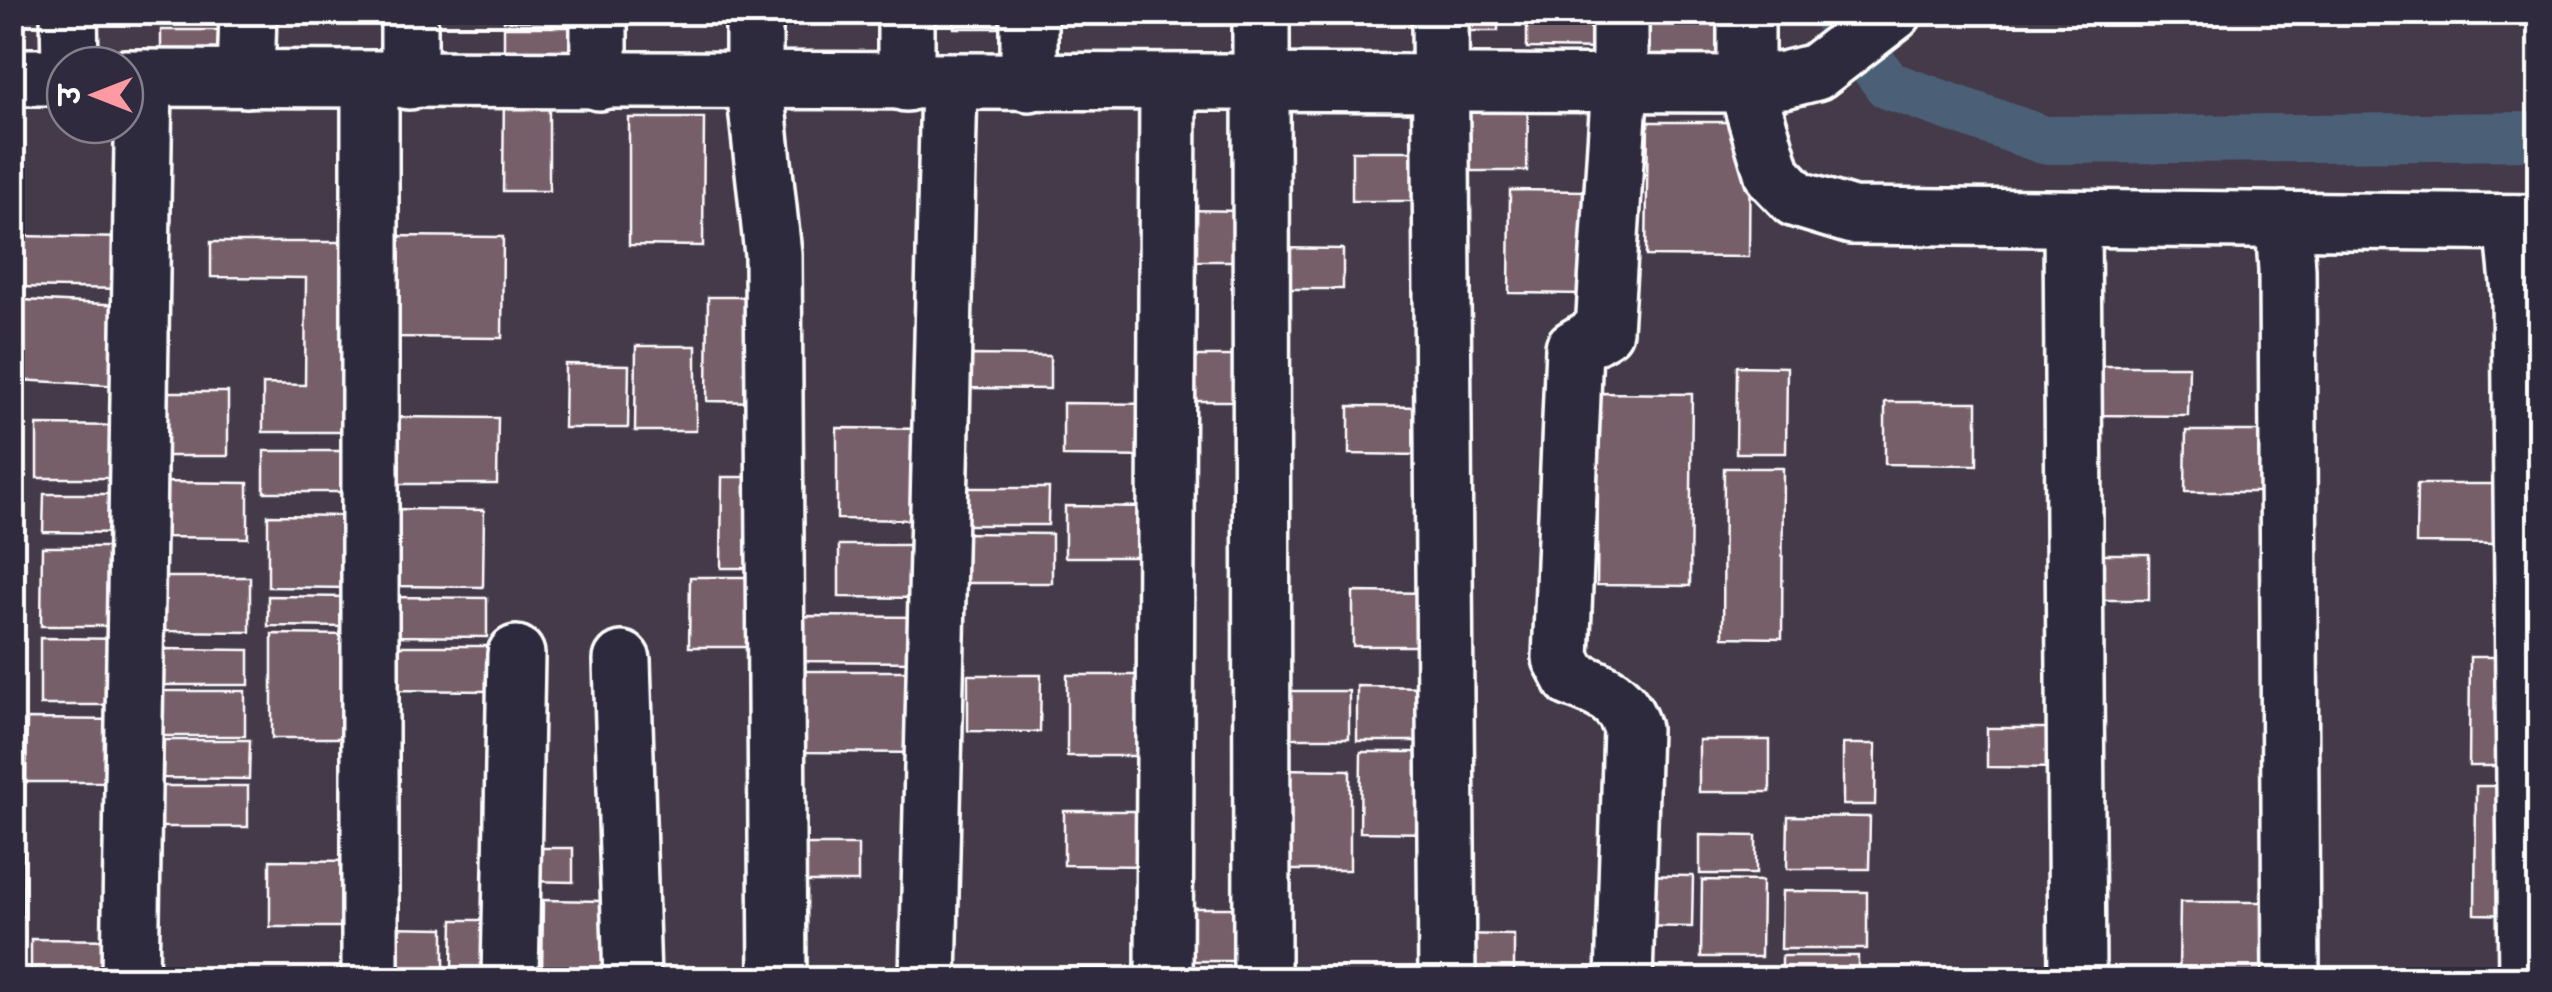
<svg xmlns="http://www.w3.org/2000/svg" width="2552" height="992" viewBox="0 0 2552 992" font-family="'Playpen Sans','Playpen Sans Deva',sans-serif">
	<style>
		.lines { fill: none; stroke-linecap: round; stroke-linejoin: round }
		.canal { stroke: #4c6177; stroke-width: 48 }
		.building { fill: #775f69; stroke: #fff; stroke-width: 2.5 }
		.minor-casing { stroke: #fff; stroke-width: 62 }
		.minor { stroke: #2f2a3d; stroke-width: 55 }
	</style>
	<rect width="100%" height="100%" fill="#453a4a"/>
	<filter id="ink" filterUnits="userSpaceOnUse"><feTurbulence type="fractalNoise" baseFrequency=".01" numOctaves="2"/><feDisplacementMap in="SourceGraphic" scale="20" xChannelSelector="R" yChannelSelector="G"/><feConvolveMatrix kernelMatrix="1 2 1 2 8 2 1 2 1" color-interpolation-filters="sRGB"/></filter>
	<g filter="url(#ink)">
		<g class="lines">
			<path class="canal" d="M1834 12 1888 85 2044 140 2540 136"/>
		</g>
		<g class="building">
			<rect x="169" y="12" width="59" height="8"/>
			<rect x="504" y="12" width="74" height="9"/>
			<path d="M607 12H670V17L607 16Z"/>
			<rect x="954" y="12" width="61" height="16"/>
			<path d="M1359 12H1430V19L1359 18Z"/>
			<rect x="1451" y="12" width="47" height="19"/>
			<path d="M1527 12H1614V49L1527 48Z"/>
			<path d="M1629 12H1731L1730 59 1628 58Z"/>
			<rect x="504" y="27" width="82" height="43"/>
			<rect x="161" y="30" width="63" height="33"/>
			<path d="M504 91H549V191H503Z"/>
			<path d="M1466 106H1528L1527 171H1465Z"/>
			<path d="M629 118H704L703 246 629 245Z"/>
			<path d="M1648 122H1750L1749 257 1646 256Z"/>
			<rect x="1352" y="151" width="67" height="50"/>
			<path d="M1510 190 1586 191 1585 294 1509 293Z"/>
			<path d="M1178 210 1247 211V261H1178Z"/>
			<path d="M18 236 128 238 126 289 17 287Z"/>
			<path d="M389 236 503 237 502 338 389 337Z"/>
			<path d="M211 242H360L359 432H263V384L305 385 306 278 211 277Z"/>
			<path d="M1270 248 1343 249V289H1270Z"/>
			<path d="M708 297H762L761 402 707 401Z"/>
			<path d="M22 300 126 305 123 386 19 380Z"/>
			<path d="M636 346H696V431H635Z"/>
			<path d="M970 355 1050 356V389L970 388Z"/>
			<rect x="1174" y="356" width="72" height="45"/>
			<path d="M565 364 629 365 628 428H564Z"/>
			<path d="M1737 366 1787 367 1786 453H1736Z"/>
			<path d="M2095 366H2189L2188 416 2095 415Z"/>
			<rect x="153" y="392" width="75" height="64"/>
			<path d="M1599 393 1692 394 1690 586 1597 585Z"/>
			<path d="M1885 402H1977V465L1885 464Z"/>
			<path d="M1063 403 1157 404 1156 457 1063 456Z"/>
			<path d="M1349 406 1425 407V455L1349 454Z"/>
			<path d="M390 417 498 418 497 484H389Z"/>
			<path d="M37 425 130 426V478H37Z"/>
			<path d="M837 428 933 429 932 520 837 519Z"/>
			<path d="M2186 431H2277L2276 492H2185Z"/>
			<rect x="264" y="451" width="88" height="41"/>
			<path d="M1724 468H1783L1782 638 1723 637Z"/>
			<path d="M722 477H760L759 568H721Z"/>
			<path d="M156 482 248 483V538L156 537Z"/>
			<path d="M2417 484H2502V544L2416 543Z"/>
			<path d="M962 488H1049L1048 525H962Z"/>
			<path d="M44 494H129V533L43 532Z"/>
			<path d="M1065 506 1154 507V557H1065Z"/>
			<path d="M390 509 484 510 483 587 390 586Z"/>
			<path d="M268 515 351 516V588L268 587Z"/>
			<path d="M961 533 1052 534V583H960Z"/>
			<path d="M839 545H922L921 598 839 597Z"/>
			<path d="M42 547H134L133 626H41Z"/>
			<rect x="2098" y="554" width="51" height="46"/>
			<path d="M161 577H250V632L161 631Z"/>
			<path d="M690 577H759V647H689Z"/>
			<path d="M1353 592 1433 593V646H1353Z"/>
			<path d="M268 596 351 597V627L268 626Z"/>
			<path d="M389 597 487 598V637L388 636Z"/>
			<path d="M800 616 923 617 922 662 799 661Z"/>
			<path d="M272 634 355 635 354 738H272Z"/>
			<path d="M40 638 132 639V705H40Z"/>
			<path d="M387 646H490V691L386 690Z"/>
			<path d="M163 649 249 650V685H163Z"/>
			<path d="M2470 657H2515L2514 766H2469Z"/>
			<path d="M801 671H930V753L801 752Z"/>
			<path d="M968 675H1041L1040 732 968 731Z"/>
			<path d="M1067 675H1153L1152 756H1067Z"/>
			<path d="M1357 686 1436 687V741H1357Z"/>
			<rect x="162" y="691" width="83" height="45"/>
			<rect x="1271" y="691" width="78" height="47"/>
			<path d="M27 719 124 720 123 782H26Z"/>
			<path d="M1987 728H2069V768L1987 767Z"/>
			<path d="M164 740H250L249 779 163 778Z"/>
			<rect x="1699" y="740" width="71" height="52"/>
			<path d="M1843 744H1876L1875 805H1843Z"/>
			<path d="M1361 752H1436L1435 833 1360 832Z"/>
			<path d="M1277 769 1350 770V870H1276Z"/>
			<rect x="159" y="786" width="89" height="41"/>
			<path d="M2476 786H2519L2518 915 2475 914Z"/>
			<path d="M1064 811H1148L1147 866 1064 865Z"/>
			<path d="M1788 816 1870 817 1869 869H1787Z"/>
			<path d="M12 823H24L23 916 12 915Z"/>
			<path d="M1700 835 1756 836V874H1700Z"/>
			<path d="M806 845H858V882H805Z"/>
			<path d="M524 848H573V882L524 881Z"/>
			<path d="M270 860 351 861V927H270Z"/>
			<path d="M1629 875 1693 876 1692 927 1628 926Z"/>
			<path d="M1702 880 1762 881 1761 957H1701Z"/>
			<path d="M1782 891 1867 892V949H1781Z"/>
			<path d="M543 900 606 901V977H542Z"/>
			<path d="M2180 902H2267L2266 973H2179Z"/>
			<path d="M1179 908H1254L1253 961H1179Z"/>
			<path d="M453 920H505L504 968H452Z"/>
			<path d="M384 927 444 928V976L384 975Z"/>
			<path d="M1455 934 1514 935V980H1455Z"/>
			<path d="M31 939 124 940V980H31Z"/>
			<rect x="1782" y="956" width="76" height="24"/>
			<path d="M1067 968 1149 969V980H1067Z"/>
			<path d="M962 969 1041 970V980H962Z"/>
			<path d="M1993 972 2074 973V980H1992Z"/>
			<path d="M453 973 501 974V980H453Z"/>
		</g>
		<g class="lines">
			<defs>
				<g id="minor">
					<path d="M69 12 70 65"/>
					<path d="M599 12V82"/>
					<path d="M754 12V79L773 254 778 980"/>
					<path d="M906 12V83"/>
					<path d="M1029 12V83"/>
					<path d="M1261 12 1262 980"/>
					<path d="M1440 12 1447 980"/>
					<path d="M1620 12V83L1604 330 1574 348 1561 658 1572 679C1601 689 1623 698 1632 729L1624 980"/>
					<path d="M1746 12V84L1773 175 1796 199 1852 216 2540 223"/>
					<path d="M12 77H65"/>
					<path d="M125 78 1746 84 1784 80 1816 72 1894 12"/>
					<path d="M246 79 248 12"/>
					<path d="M370 80V980"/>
					<path d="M409 81V12"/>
					<path d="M2072 220 2077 980"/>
					<path d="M2284 220 2287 270 2291 980"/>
					<path d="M2513 223 2520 292 2527 980"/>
					<path d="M622 660 632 980"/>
					<path d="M130 980 144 78"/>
					<path d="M510 980 516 654"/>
					<path d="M928 980 949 83"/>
					<path d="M1164 980 1168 83"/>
				</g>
			</defs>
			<use href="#minor" class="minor-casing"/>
			<use href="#minor" class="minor"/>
		</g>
	</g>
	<rect width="2552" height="992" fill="none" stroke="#2f2a3d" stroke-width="50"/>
	<rect x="25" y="25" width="2502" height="942" fill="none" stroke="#fff" stroke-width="4" filter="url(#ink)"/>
	<g transform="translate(95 95) rotate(270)"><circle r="48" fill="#2f2a3d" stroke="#827f8b" stroke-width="2.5"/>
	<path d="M0-8L18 38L0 25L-18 38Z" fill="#ff9aa2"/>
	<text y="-15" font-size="28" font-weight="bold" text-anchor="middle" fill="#ffffff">उ</text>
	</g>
</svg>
